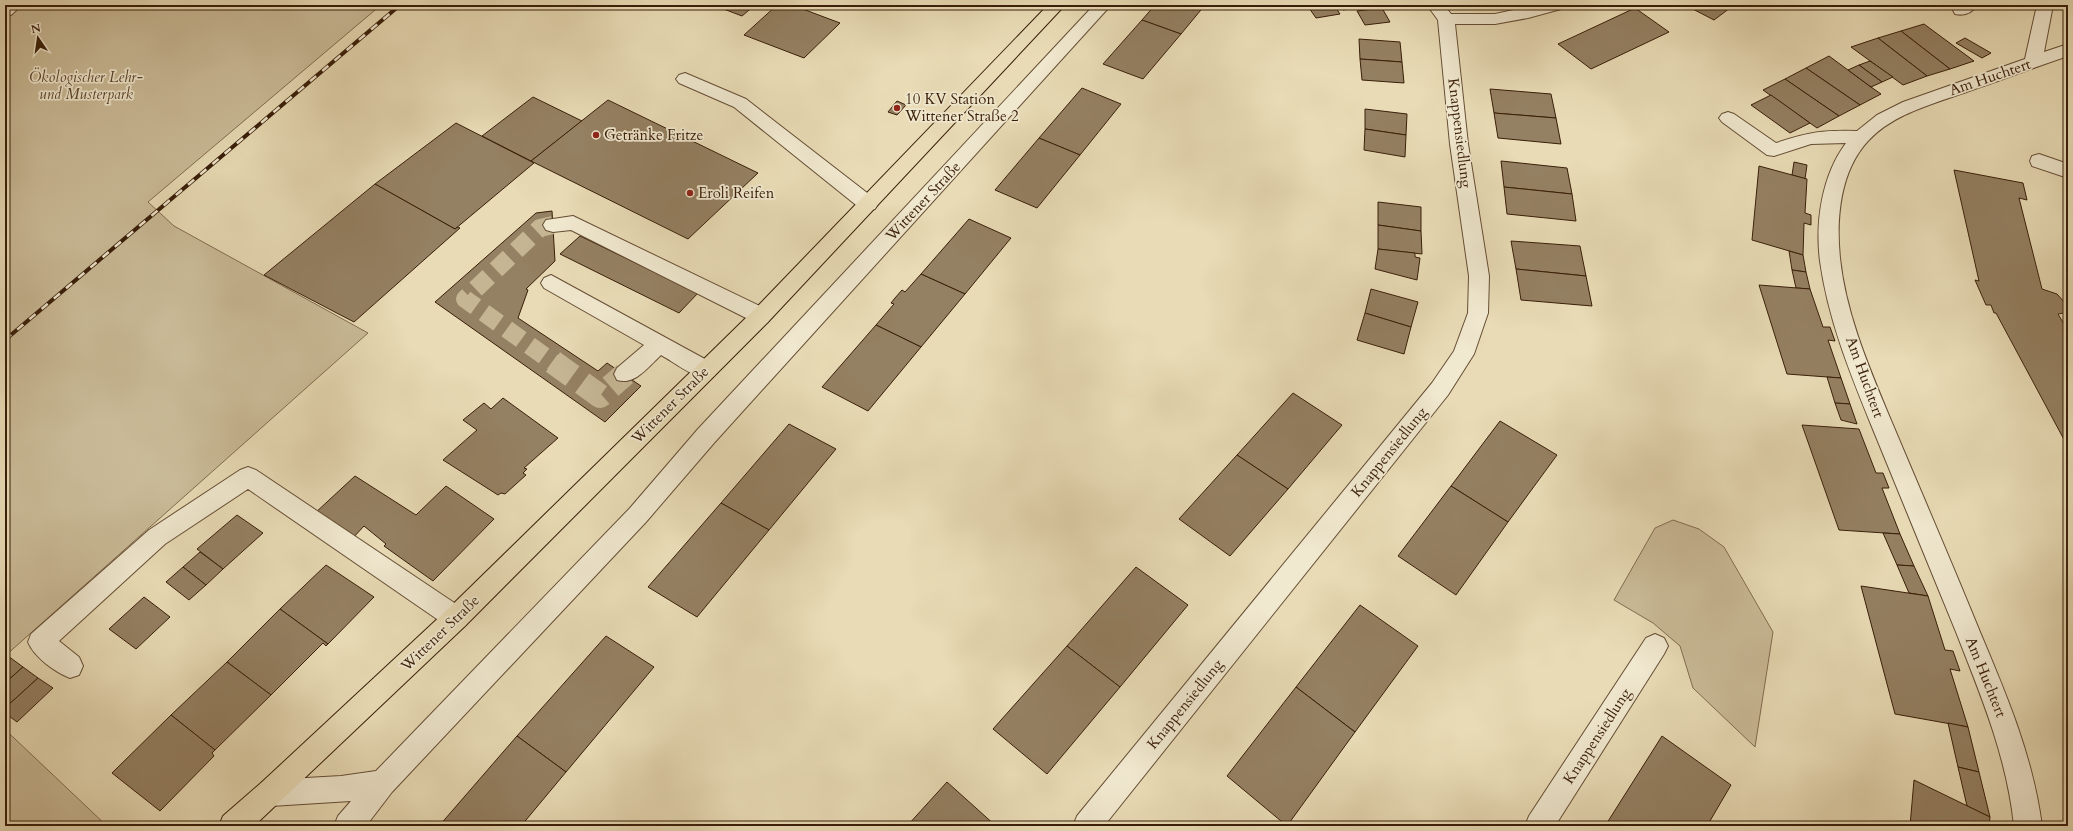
<svg xmlns="http://www.w3.org/2000/svg" width="2073" height="831" viewBox="0 0 2073 831" font-family="Cardo,serif">
	<style>
		.green { fill: #cabb98; stroke: #826c50 }
		.building { fill: #948062; stroke: #391e09 }
		.lines { fill: none; stroke-linecap: round; stroke-linejoin: round }
		.minor-tunnel-far1 { stroke: #c5b593; stroke-width: 18; stroke-dasharray: 18 10; stroke-linecap: butt }
		.minor-tunnel { stroke: #c5b593; stroke-width: 24; stroke-dasharray: 24 12; stroke-linecap: butt }
		.minor-casing { stroke: #654d34; stroke-width: 2 }
		.major-casing { stroke: #391e09; stroke-width: 2 }
		.minor { fill: #f0e8cf; fill-rule: evenodd }
		.major { fill: #e8dbb5; fill-rule: evenodd }
		.rail-casing { stroke: #391e09; stroke-width: 4 }
		.rail { stroke: #f0e8cf; stroke-width: 2.5; stroke-dasharray: 8; stroke-linecap: butt }
		.poi-dot { fill: #8f2418; stroke: #f0e8cf; stroke-width: 1.5 }
		.labels { text-anchor: middle; stroke-width: 3.5; stroke-linejoin: round; paint-order: stroke }
		.park-label { font-size: 15px; font-style: italic; fill: #5d452d; stroke: #f0e8cf }
		.street-label { font-size: 15px; fill: #391e09; stroke: #f0e8cf }
		.poi-label { font-size: 15px; fill: #391e09; stroke: #f0e8cf; text-anchor: start }
	</style>
	<rect width="100%" height="100%" fill="#e8dbb5"/>
	<filter id="stains"><feTurbulence type="fractalNoise" baseFrequency=".005" numOctaves="4"/><feColorMatrix values="0 0 0 0 .2 0 0 0 0 .09 0 0 0 0 .02 0 0 0 .5 -.17"/></filter>
	<radialGradient id="worn" r=".72"><stop offset=".6" stop-color="#630" stop-opacity="0"/><stop offset="1" stop-color="#630" stop-opacity=".3"/></radialGradient>
	<g class="green">
		<path d="M5 5H381L148 202 174 226 368 333 5 656Z"/>
		<path d="M1673 520 1699 529 1724 547 1773 632 1755 747 1693 688 1680 646 1653 623 1614 600 1655 528Z"/>
		<path d="M5 730 14 738 107 826H5Z"/>
	</g>
	<g class="building">
		<path d="M713 5H755L742 16Z"/>
		<path d="M777 5H792L840 23 804 58 744 35Z"/>
		<path d="M1155 5H1205L1181 34 1142 20Z"/>
		<path d="M1307 5H1334L1340 14 1316 18Z"/>
		<path d="M1339 5H1370L1343 10Z"/>
		<path d="M1685 5H1734L1714 20Z"/>
		<path d="M1382 8 1390 22 1365 25 1357 11Z"/>
		<path d="M1635 8 1669 32 1591 69 1558 44Z"/>
		<path d="M1142 20 1181 34 1143 79 1103 64Z"/>
		<path d="M1924 24 1974 61 1950 69 1901 31Z"/>
		<path d="M1901 31 1950 69 1927 76 1878 38Z"/>
		<path d="M1878 38 1927 76 1903 85 1851 47Z"/>
		<path d="M1965 38 1991 53 1982 58 1956 43Z"/>
		<path d="M1359 39 1400 42 1402 62 1360 59Z"/>
		<path d="M1829 56 1871 87 1881 94 1860 105 1806 68Z"/>
		<path d="M1360 59 1402 62 1404 83 1362 80Z"/>
		<path d="M1870 61 1893 77 1882 82 1859 65Z"/>
		<path d="M1859 65 1882 82 1871 87 1848 70Z"/>
		<path d="M1806 68 1860 105 1839 116 1785 79Z"/>
		<path d="M1785 79 1839 116 1817 128 1763 90Z"/>
		<path d="M1082 88 1121 104 1080 155 1039 138Z"/>
		<path d="M1490 89 1551 94 1556 118 1494 113Z"/>
		<path d="M1771 95 1810 123 1790 133 1751 105Z"/>
		<path d="M533 97 582 121 531 161 482 136Z"/>
		<path d="M608 100 758 173 688 239 531 161Z"/>
		<path d="M897 101 906 105 897 115 888 112Z"/>
		<path d="M1365 109 1407 114 1406 135 1365 129Z"/>
		<path d="M1494 113 1556 118 1561 144 1498 138Z"/>
		<path d="M456 123 534 163 455 229 375 184Z"/>
		<path d="M1365 129 1406 135 1405 157 1364 150Z"/>
		<path d="M1039 138 1080 155 1037 208 995 190Z"/>
		<path d="M1501 161 1567 168 1572 194 1504 187Z"/>
		<path d="M1794 162 1807 165 1805 179 1792 175Z"/>
		<path d="M1759 166 1807 179 1805 213 1811 215V225L1804 223 1803 255 1752 240Z"/>
		<path d="M1954 170 2023 183 2027 200 2019 198 2042 289 2057 294 2066 304 2067 310 2064 313 2058 314 2068 331V447L1996 313H1994L1991 305H1986L1975 280 1979 281Z"/>
		<path d="M375 184 455 229 458 227 460 228 354 322 264 275Z"/>
		<path d="M1504 187 1572 194 1576 221 1507 214Z"/>
		<path d="M1378 202 1421 207V231L1378 225Z"/>
		<path d="M552 211 555 261 526 289 528 290 518 318 598 371 607 363 641 386 605 422 435 302 536 213Z"/>
		<path d="M969 219 1011 238 965 294 921 274Z"/>
		<path d="M1378 225 1421 231 1422 254 1378 249Z"/>
		<path d="M580 236 698 293 679 313 560 254Z"/>
		<path d="M1511 241 1580 246 1586 276 1516 269Z"/>
		<path d="M1378 249 1415 253V257L1420 258 1417 280 1375 269Z"/>
		<path d="M1789 251 1803 255 1806 272 1792 270Z"/>
		<path d="M1516 269 1586 276 1592 306 1521 300Z"/>
		<path d="M1792 270 1806 272 1810 289 1796 288Z"/>
		<path d="M921 274 965 294 921 347 876 325 894 304 891 303 895 298 902 290 905 292Z"/>
		<path d="M1759 285 1810 289 1823 327H1830L1835 341 1828 340 1841 378 1787 374Z"/>
		<path d="M1371 289 1418 302 1411 327 1365 313Z"/>
		<path d="M1365 313 1411 327 1404 354 1357 340Z"/>
		<path d="M876 325 921 347 868 411 822 387Z"/>
		<path d="M1827 377 1841 378 1850 404 1835 403Z"/>
		<path d="M1293 393 1342 425 1288 489 1237 455Z"/>
		<path d="M503 398 558 438 524 468 527 469 523 473 526 475 505 494 501 493 498 495 443 460 477 430 463 420 484 403 491 409Z"/>
		<path d="M1835 403 1850 404 1857 424 1841 420Z"/>
		<path d="M1500 421 1557 455 1508 522 1451 486Z"/>
		<path d="M789 424 836 449 769 530 721 503Z"/>
		<path d="M1802 425 1859 429 1876 473H1883L1889 488H1882L1900 534 1839 530Z"/>
		<path d="M1237 455 1288 489 1230 556 1179 519Z"/>
		<path d="M355 476 416 515 446 486 494 519 433 581 384 546 386 544 364 526 351 540 314 514Z"/>
		<path d="M1451 486 1508 522 1456 595 1398 556Z"/>
		<path d="M721 503 769 530 697 617 648 587Z"/>
		<path d="M237 515 263 533 223 569 197 549Z"/>
		<path d="M1883 533 1900 534 1914 566 1897 565Z"/>
		<path d="M200 552 223 569 206 585 183 567Z"/>
		<path d="M326 565 374 597 328 644 280 609Z"/>
		<path d="M1897 565 1914 566 1928 596 1909 593Z"/>
		<path d="M183 567 206 585 189 600 166 582Z"/>
		<path d="M1136 567 1188 605 1120 687 1067 646Z"/>
		<path d="M1861 586 1928 596 1945 650 1953 651 1960 671 1950 669 1968 727 1895 714Z"/>
		<path d="M144 597 170 617 136 649 109 629Z"/>
		<path d="M1360 605 1418 646 1355 732 1296 687Z"/>
		<path d="M280 609 328 644 326 646 323 643 271 695 227 662Z"/>
		<path d="M606 636 654 667 566 772 517 736Z"/>
		<path d="M1067 646 1120 687 1047 774 993 729Z"/>
		<path d="M8 656 23 667 5 683V659Z"/>
		<path d="M227 662 271 695 215 750 171 715Z"/>
		<path d="M23 667 38 678 5 708V683Z"/>
		<path d="M38 678 53 688 17 722 5 713V708Z"/>
		<path d="M1296 687 1355 732 1287 826 1227 776Z"/>
		<path d="M171 715 215 750 212 753 214 756 160 811 112 773Z"/>
		<path d="M1948 723 1968 727 1979 772 1958 767Z"/>
		<path d="M517 736 566 772 521 826H439Z"/>
		<path d="M1662 736 1731 785 1707 826H1605Z"/>
		<path d="M1958 767 1979 772 1990 817 1967 806Z"/>
		<path d="M1914 780 1990 817 1989 826H1910Z"/>
		<path d="M947 782 996 826H907Z"/>
	</g>
	<g class="lines">
		<path class="minor-tunnel-far1" d="M553 225 540 228 465 299 554 363"/>
		<path class="minor-tunnel" d="M553 362 600 396 625 374"/>
		<defs>
			<g id="minor">
				<path d="M5 5H22L11 15 5 16Z"/>
				<path d="M1094 5H1111L714 443 646 522 392 792 366 826H334L338 816 351 801 271 806 261 803 258 793 261 783 271 780 341 776 376 771 630 508 698 429Z"/>
				<path d="M1427 5H1444L1451 14H1495L1537 5H1563L1561 9 1528 18 1495 24H1455L1468 144 1489 276 1488 313 1474 354 1448 395 1104 826H1073L1077 816 1432 383 1454 351 1468 313 1469 276 1450 144 1438 20Z"/>
				<path d="M1957 5H1977C1972 13 1964 16 1955 14L1953 10Z"/>
				<path d="M2037 5H2053L2044 52 2068 44V56C2035 67 2002 80 1969 91 1934 104 1894 113 1868 141 1840 171 1836 219 1840 258 1846 316 1871 372 1893 425 1922 494 1952 563 1980 632 2007 696 2033 757 2042 826H2014C2007 757 1981 696 1956 632 1928 564 1900 495 1872 427 1850 373 1828 319 1820 261 1815 222 1822 175 1846 143L1811 144 1774 156 1767 155 1722 122 1719 118 1722 114 1728 112 1734 114 1776 143C1809 132 1823 130 1857 131L1877 115 1903 102 2025 59Z"/>
				<path d="M685 73 746 99 875 199 878 204 875 209 868 211 861 209 734 107 679 83 676 79 679 75Z"/>
				<path d="M2039 154 2068 164V178L2032 166 2030 161 2032 156Z"/>
				<path d="M573 216 768 310 771 316 768 322 761 324 754 322 571 230 553 232 546 230 543 225 546 220Z"/>
				<path d="M551 275 714 364 717 370 714 376C697 382 676 363 661 355 649 366 635 386 617 380L614 374 617 368 644 345 544 288 541 283 544 278Z"/>
				<path d="M248 467 256 470 465 610 468 618 465 626 456 629 447 626 248 489 165 544 59 641 79 657 83 666 79 675 70 678C55 672 34 657 28 642L31 634 149 530 240 470Z"/>
				<path d="M1655 634 1664 638 1668 646 1664 654 1555 826H1525L1529 816 1646 638Z"/>
			</g>
			<path id="major" d="M1048 5H1065L768 322 465 626 254 826H219L223 816 261 783 447 610 754 310Z"/>
		</defs>
		<use href="#minor" class="minor-casing"/>
		<use href="#major" class="major-casing"/>
		<use href="#minor" class="minor"/>
		<use href="#major" class="major"/>
		<defs>
			<path id="rail" d="M5 340 400 5"/>
		</defs>
		<use href="#rail" class="rail-casing"/>
		<use href="#rail" class="rail"/>
	</g>
	<g class="poi-dot">
		<circle cx="897" cy="108" r="4"/>
		<circle cx="596" cy="135" r="4"/>
		<circle cx="690" cy="193" r="4"/>
	</g>
	<g class="labels">
		<g class="park-label">
			<text x="86" y="82">Ökologischer Lehr-<tspan x="86" dy="17">und Musterpark</tspan></text>
		</g>
		<g class="street-label">
			<text transform="translate(1990 77) rotate(-19)" y="5">Am Huchtert</text>
			<text transform="translate(1460 133) rotate(83)" y="5">Knappensiedlung</text>
			<text transform="translate(923 201) rotate(-47)" y="5">Wittener Straße</text>
			<text transform="translate(1865 377) rotate(70)" y="5">Am Huchtert</text>
			<text transform="translate(670 405) rotate(-45)" y="5">Wittener Straße</text>
			<text transform="translate(1389 452) rotate(-51)" y="5">Knappensiedlung</text>
			<text transform="translate(440 633) rotate(-44)" y="5">Wittener Straße</text>
			<text transform="translate(1986 677) rotate(68)" y="5">Am Huchtert</text>
			<text transform="translate(1185 704) rotate(-51)" y="5">Knappensiedlung</text>
			<text transform="translate(1597 736) rotate(-57)" y="5">Knappensiedlung</text>
		</g>
		<g class="poi-label">
			<text x="905" y="104">10 KV Station<tspan x="905" dy="17">Wittener Straße 2</tspan></text>
			<text x="604" y="140">Getränke Fritze</text>
			<text x="698" y="198">Eroli Reifen</text>
		</g>
	</g>
	<rect width="2073" height="831" fill="none" stroke="#e8dbb5" stroke-width="20"/>
	<rect x="6" y="6" width="2061" height="819" fill="none" stroke="#391e09" stroke-width="2"/>
	<rect x="10" y="10" width="2053" height="811" fill="none" stroke="#391e09"/>
	<g transform="translate(38 38) rotate(347)" stroke="#f0e8cf" stroke-width="3" paint-order="stroke">
	<path d="M0-3L7 15L0 10L-7 15Z" fill="#391e09"/>
	<text y="-6" font-size="11" font-weight="bold" text-anchor="middle" fill="#391e09">N</text>
	</g>
	<rect width="100%" height="100%" filter="url(#stains)"/>
	<rect width="100%" height="100%" fill="url(#worn)"/>
</svg>
